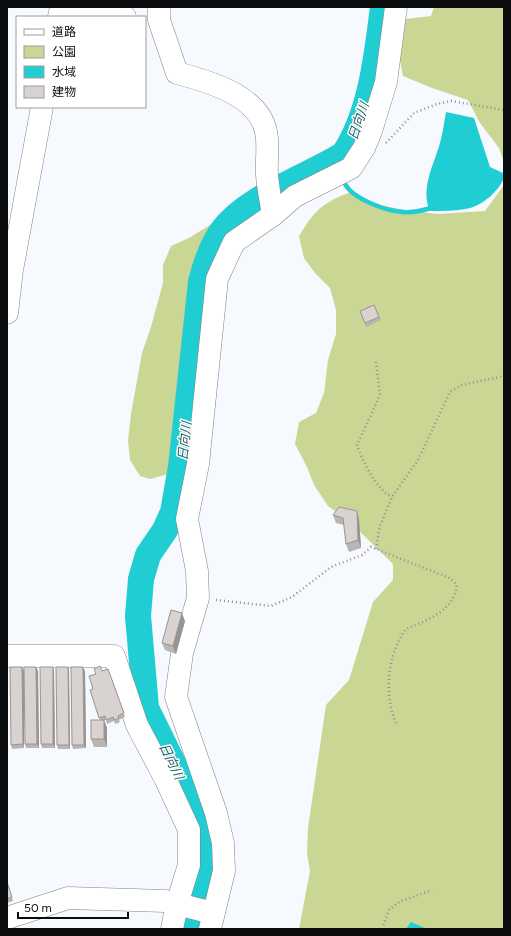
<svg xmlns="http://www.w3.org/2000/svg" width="511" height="936" viewBox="0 0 511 936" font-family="Figtree,'Noto Sans JP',sans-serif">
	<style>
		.green { fill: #cad694 }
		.water { fill: #20cdd3 }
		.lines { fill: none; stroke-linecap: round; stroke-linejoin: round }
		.stream { stroke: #20cdd3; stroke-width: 4.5 }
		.river { stroke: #20cdd3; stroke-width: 26 }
		.minor-casing { stroke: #808387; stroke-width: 23 }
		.path { stroke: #8f9194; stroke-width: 2.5; stroke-dasharray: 1 3; stroke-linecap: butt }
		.minor { stroke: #fff; stroke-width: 22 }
		.wall { fill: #bab5b3 }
		.shaded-wall { fill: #979492 }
		.building { fill: #d8d3d0; stroke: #979492 }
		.labels { text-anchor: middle; stroke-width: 3; stroke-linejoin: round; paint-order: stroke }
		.water-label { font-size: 13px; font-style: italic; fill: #226163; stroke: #fff }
	</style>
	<rect width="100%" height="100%" fill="#f6f9fd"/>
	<g class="green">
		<path d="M434 7H504V162L499 148 480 123 468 100 432 88 403 76 397 45 406 19 431 16Z"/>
		<path d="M504 185V929H299L310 871 307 853 308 828 326 705 349 680 373 602 393 580V564L349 521 328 506 314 485 307 467 295 444 299 422 316 413 324 393 328 360 336 334V310L330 288 315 273 304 258 299 236C316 209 322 203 351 192L369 203 405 210 437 214 485 211Z"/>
		<path d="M218 220C210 238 203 255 199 274 187 335 195 420 168 474L150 479 140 476 130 460 128 440 131 414 142 353 151 327 163 283V265L171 246 189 238Z"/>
	</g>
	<g class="water">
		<path d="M446 112 474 118 490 167 503 173 504 177C501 189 483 205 470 208 458 211 443 211 430 211 420 189 434 164 440 143 443 133 444 122 446 112Z"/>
		<path d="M411 922 427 929H406Z"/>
	</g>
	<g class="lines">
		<path class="stream" d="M345 184C353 199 386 211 403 212 413 213 425 210 434 207"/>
		<path class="river" d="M192 929 200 899 207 851 203 824 146 708 138 616 141 579 148 555 165 530 173 512 181 467 201 282C205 266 212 245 222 231 248 196 308 177 344 154 371 113 377 55 383 7"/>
		<defs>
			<g id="minor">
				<path d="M159 7V20L177 73C207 81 259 95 266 132 269 145 266 161 267 175 268 188 271 202 273 215"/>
				<path d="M59 17 60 12 125 17"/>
				<path d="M7 313 12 270 42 107"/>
				<path d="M7 656H114L137 725 166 780 189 830V865L177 904 172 929"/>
				<path d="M7 918 68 898 165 901 213 913"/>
				<path d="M210 929 224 871 223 843 216 813 176 697 182 653 198 598 197 571 187 519 198 464 217 279 234 242 273 215 295 196 351 168 364 148 371 131 386 82 396 7"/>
			</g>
		</defs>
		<use href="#minor" class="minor-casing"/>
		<g class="path">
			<path d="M386 143 414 113 437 104 451 101 504 110"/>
			<path d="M376 362 380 395 357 445C362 460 377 491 392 497"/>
			<path d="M376 549 380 526 392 497 418 460 450 392 462 385 504 376"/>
			<path d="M216 600 271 606 292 597 331 567 362 555 371 547 450 578 457 585C454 611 428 620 406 629 386 656 384 696 397 726"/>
			<path d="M382 929 389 910 399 902 432 890"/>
		</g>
		<use href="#minor" class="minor"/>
	</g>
	<g class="wall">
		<path d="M374 305 381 320 366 327 360 311Z"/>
		<path d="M357 511 359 519 361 548 349 552 346 544 344 525 336 523 333 515Z"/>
		<path d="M185 621 176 654 165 650 162 643Z"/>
		<path d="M36 667 38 671 39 748H26L25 744Z"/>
		<path d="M53 667 54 671 55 748H42L41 744Z"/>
		<path d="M68 667 69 671 70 749H58L57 745Z"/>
		<path d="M108 669 125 717 119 720 120 722 115 724 114 721 107 724 106 720H104L107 728V747H94L91 739 100 720 90 690 93 689 96 674Z"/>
		<path d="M24 671V748L12 749 11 745Z"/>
		<path d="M85 671 86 748 73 749 72 745Z"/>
		<path d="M7 882 13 901 7 903Z"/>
	</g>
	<g class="shaded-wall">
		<path d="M357 511 359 519 361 548 358 540Z"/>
		<path d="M182 613 185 621 176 654 173 646Z"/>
		<path d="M22 667 24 671V748L23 744Z"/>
		<path d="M36 667 38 671 39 748 37 744Z"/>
		<path d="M53 667 54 671 55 748 53 744Z"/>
		<path d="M68 667 69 671 70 749 69 745Z"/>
		<path d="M83 667 85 671 86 748 84 745Z"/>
		<path d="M7 670 8 672V749L7 746Z"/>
		<path d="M104 720 107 728V747L104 739Z"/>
	</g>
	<g class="building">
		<path d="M374 305 379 317 365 323 360 311Z"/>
		<path d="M339 507 357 511 358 540 346 544 343 518 333 515Z"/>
		<path d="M171 610 182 613 173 646 162 643Z"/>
		<path d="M100 666 102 671 108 669 124 713 118 716 119 718 114 720 113 717 106 720 105 716 99 718 90 690 93 689 89 676 96 674 94 669Z"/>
		<path d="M10 667H22L23 744 11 745Z"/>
		<path d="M24 667H36L37 744H25Z"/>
		<path d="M40 667H53V744H41Z"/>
		<path d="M56 667H68L69 745H57Z"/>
		<path d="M71 667H83L84 745H72Z"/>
		<rect x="91" y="720" width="13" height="19"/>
		<path d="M7 882 12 897 7 899Z"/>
	</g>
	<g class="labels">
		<g class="water-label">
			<text transform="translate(358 121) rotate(-71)" y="5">日向川</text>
			<text transform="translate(184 441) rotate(-84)" y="5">日向川</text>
			<text transform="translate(172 761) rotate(64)" y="5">日向川</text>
		</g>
	</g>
	<rect width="511" height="936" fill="none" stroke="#0a0c0d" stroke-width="16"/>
	<rect x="16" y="16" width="130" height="92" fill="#ffffff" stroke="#9d9e9e"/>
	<rect x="24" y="29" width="20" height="6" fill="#ffffff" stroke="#9d9e9e"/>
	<text x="52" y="36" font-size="12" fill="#0a0c0d">道路</text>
	<rect x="24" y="46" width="20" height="12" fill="#cad694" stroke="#9d9e9e"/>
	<text x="52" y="56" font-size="12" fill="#0a0c0d">公園</text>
	<rect x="24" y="66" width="20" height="12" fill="#20cdd3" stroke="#9d9e9e"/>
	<text x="52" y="76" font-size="12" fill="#0a0c0d">水域</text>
	<rect x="24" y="86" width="20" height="12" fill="#d8d3d0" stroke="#9d9e9e"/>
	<text x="52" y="96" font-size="12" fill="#0a0c0d">建物</text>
	<path d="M18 912v6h110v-6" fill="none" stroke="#0a0c0d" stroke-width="2"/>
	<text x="24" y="912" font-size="12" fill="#0a0c0d" stroke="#ffffff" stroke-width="3" paint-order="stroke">50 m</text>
</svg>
